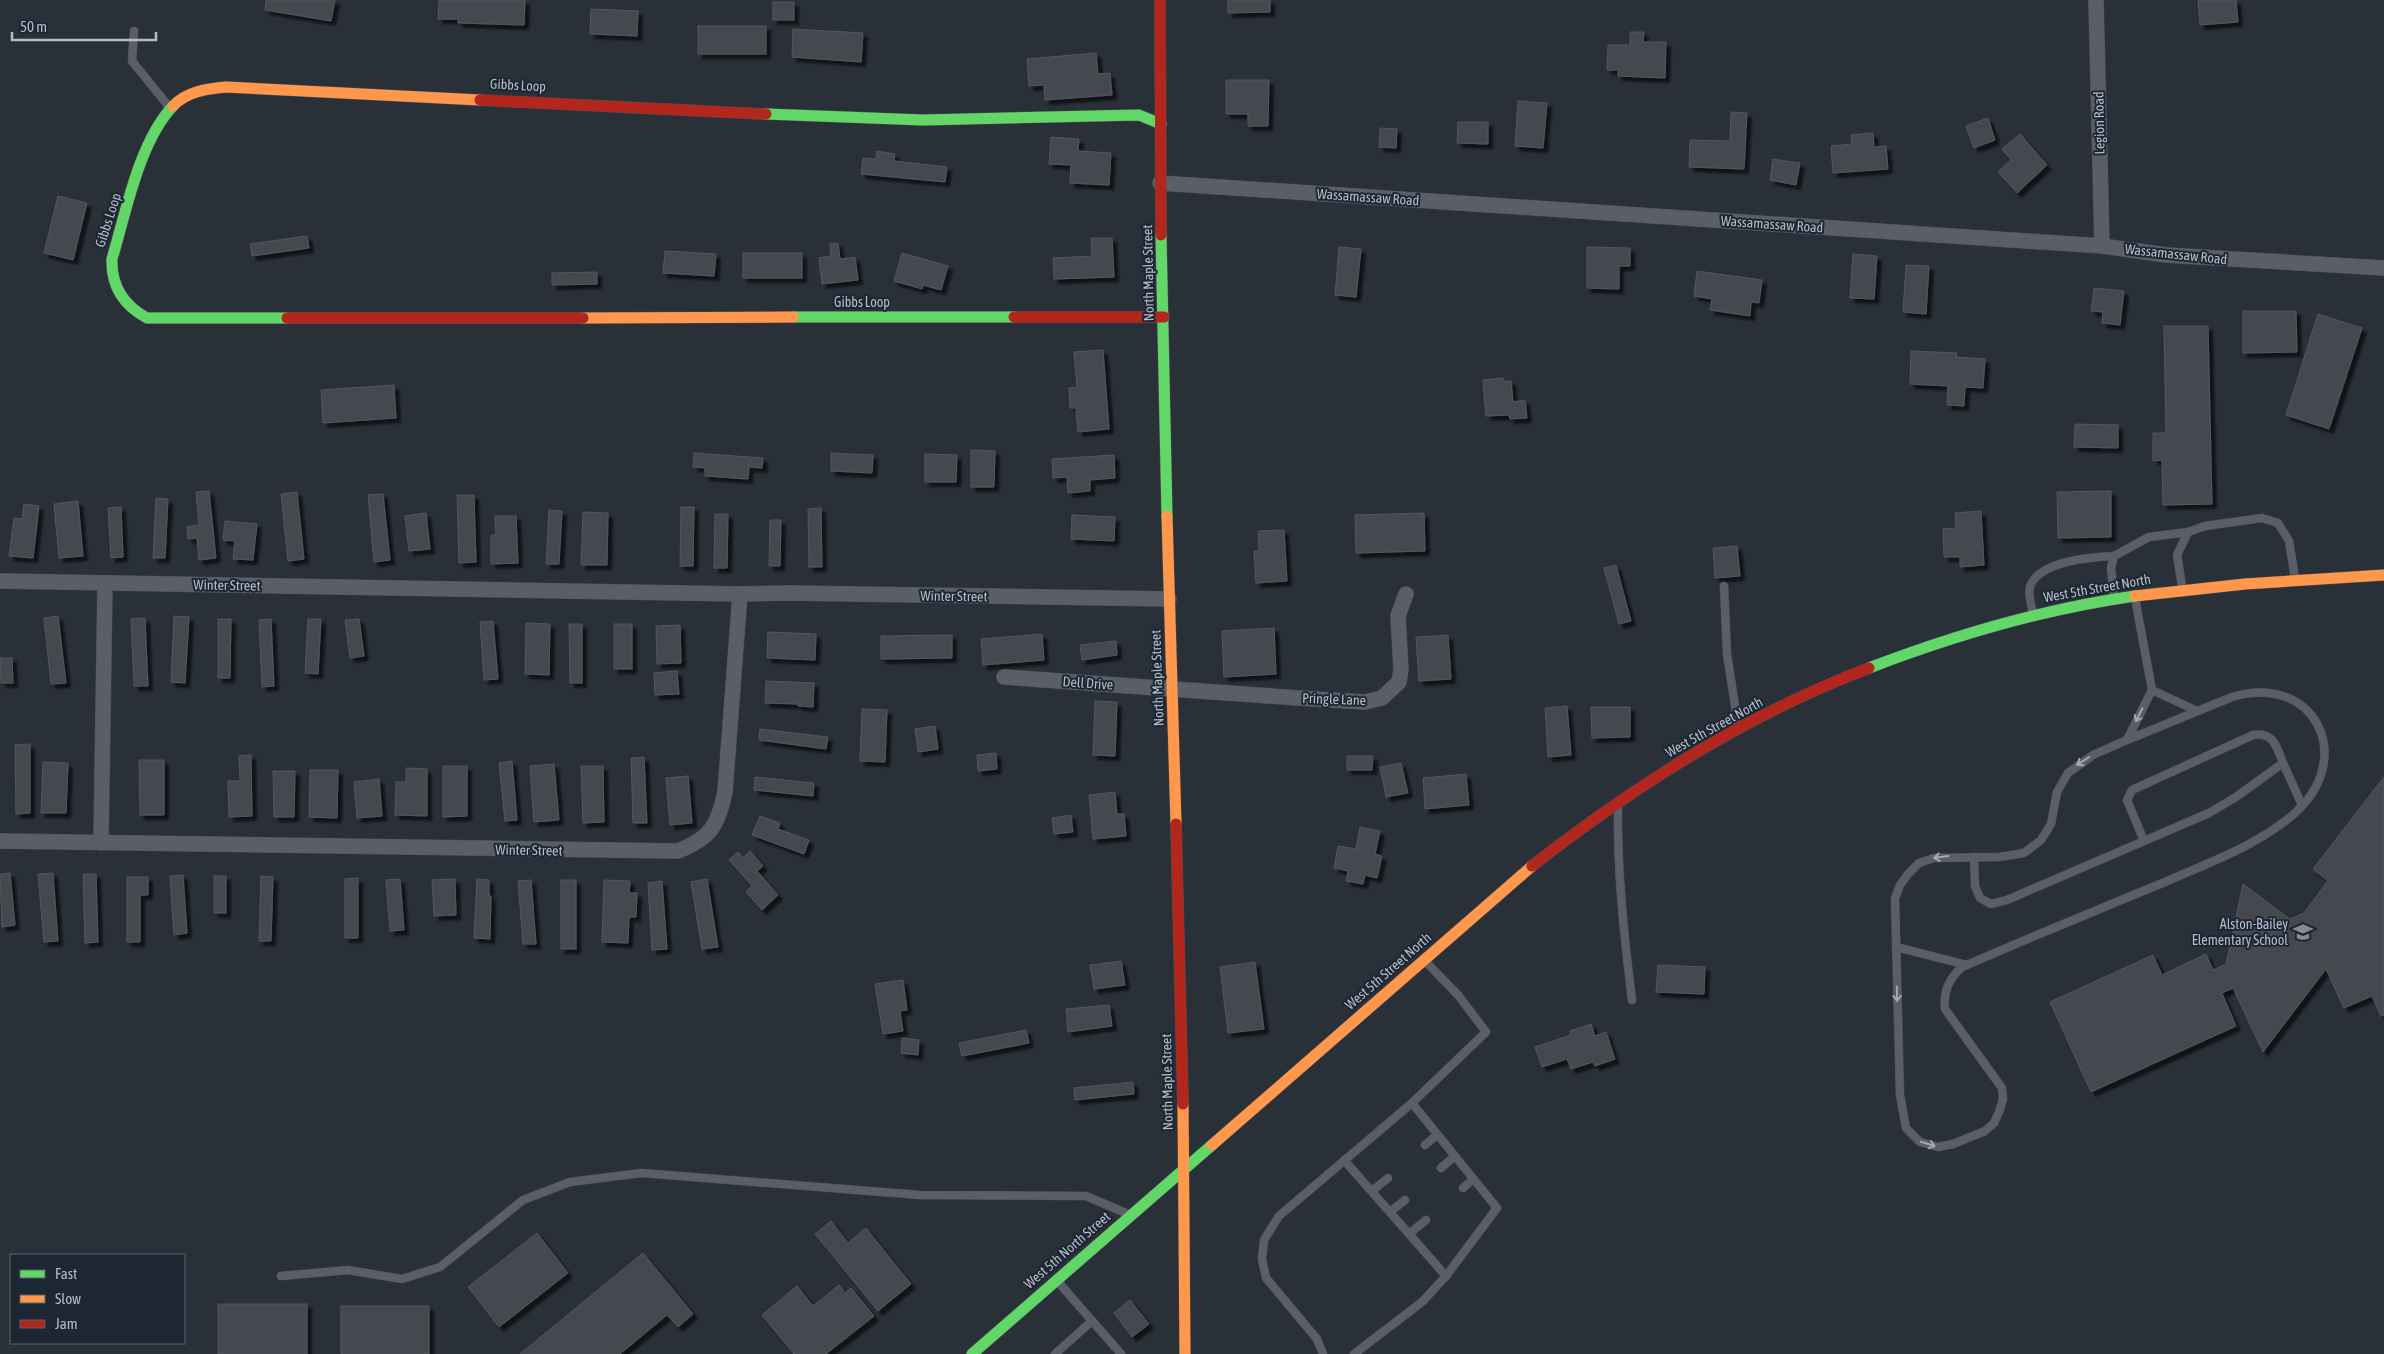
<svg xmlns="http://www.w3.org/2000/svg" width="2384" height="1354" viewBox="0 0 2384 1354" font-family="'Asap Condensed',sans-serif">
	<style>
		.building { fill: #444950; stroke: #52575f; filter: url(#shadow) }
		.lines { fill: none; stroke-linecap: round; stroke-linejoin: round }
		.lane-casing { stroke: #484c53; stroke-width: 9 }
		.street-casing { stroke: #484c53; stroke-width: 16 }
		.fast-casing { stroke: #484c53; stroke-width: 12 }
		.slow-casing { stroke: #484c53; stroke-width: 12 }
		.jam-casing { stroke: #484c53; stroke-width: 12 }
		.lane { stroke: #5a5e66; stroke-width: 8 }
		.street { stroke: #5a5e66; stroke-width: 15 }
		.fast { stroke: #63d668; stroke-width: 11 }
		.slow { stroke: #ff974d; stroke-width: 11 }
		.jam { stroke: #b3261e; stroke-width: 11 }
		.oneway { stroke: #a2a9b5 }
		.labels { text-anchor: middle; stroke-width: 4; stroke-linejoin: round; paint-order: stroke }
		.street-label { font-size: 14px; fill: #b4bcc9; stroke: #1d2633 }
		.poi-label { font-size: 14px; fill: #b4bcc9; stroke: #1d2633; text-anchor: end }
	</style>
	<defs>
		<filter id="shadow"><feDropShadow dx="4.5" dy="4.5" stdDeviation="1" flood-color="#0009"/></filter>
	</defs>
	<rect width="100%" height="100%" fill="#2a3038"/>
	<g class="building">
		<path d="M266 0H335L331 21 265 10Z"/>
		<path d="M439 0H525L524 25 458 23V19H438Z"/>
		<path d="M1228 0H1270V12L1228 13Z"/>
		<path d="M2198 0H2236L2238 22 2200 25Z"/>
		<rect x="773" y="2" width="21" height="18"/>
		<path d="M591 9 638 11 637 36 590 34Z"/>
		<rect x="698" y="26" width="68" height="28"/>
		<path d="M793 29 863 33 861 62 792 57Z"/>
		<path d="M1630 32H1644L1643 42H1666L1665 78 1618 76V70H1607L1608 45H1630Z"/>
		<path d="M1096 53 1098 74 1110 73 1112 95 1045 100 1044 85 1029 86 1027 59Z"/>
		<path d="M1226 80H1269L1268 126H1248V114H1226Z"/>
		<path d="M1518 101 1547 103 1543 148 1515 146Z"/>
		<path d="M1731 112 1747 113 1744 169 1689 167 1690 140 1730 141Z"/>
		<path d="M1988 118 1995 140 1974 148 1966 126Z"/>
		<path d="M1458 122H1488V144L1457 143Z"/>
		<path d="M1380 128 1397 129 1396 148 1379 147Z"/>
		<path d="M1873 133 1874 147 1886 146 1888 169 1833 173 1831 146 1852 144 1851 135Z"/>
		<path d="M2020 134 2047 165 2017 193 1998 172 2011 160 2002 149Z"/>
		<path d="M1051 137 1079 139 1078 151 1111 153 1109 185 1070 183 1071 165 1049 164Z"/>
		<path d="M877 151 895 154 894 161 947 167 945 182 861 174 863 158 876 159Z"/>
		<path d="M1773 159 1800 163 1796 185 1770 180Z"/>
		<path d="M58 196 87 203 73 260 44 253Z"/>
		<path d="M307 236 309 248 252 256 250 244Z"/>
		<path d="M1091 238H1112L1114 277 1054 279 1053 258 1092 256Z"/>
		<path d="M838 243 840 259 855 257 858 280 822 284 819 258 831 256 830 244Z"/>
		<path d="M1339 247 1361 249 1356 297 1335 295Z"/>
		<path d="M1587 247 1630 248V266H1619V289L1587 288Z"/>
		<path d="M665 251 716 254 714 276 663 273Z"/>
		<rect x="743" y="253" width="59" height="25"/>
		<path d="M902 253 948 266 941 290 923 285 922 289 894 281Z"/>
		<path d="M1853 254 1877 256 1874 299 1850 298Z"/>
		<path d="M1906 265 1929 266 1926 314 1903 312Z"/>
		<path d="M1697 271 1762 280 1759 303 1751 302 1750 316 1710 310 1712 299 1694 296Z"/>
		<path d="M597 272V284L552 285V273Z"/>
		<path d="M2094 288 2124 291 2120 325 2102 323 2103 312 2091 311Z"/>
		<path d="M2243 311H2296L2297 352 2243 353Z"/>
		<path d="M2318 314 2362 328 2329 429 2286 415Z"/>
		<path d="M2164 326H2208L2212 504 2163 505 2162 460 2153 461V433H2166Z"/>
		<path d="M1103 350 1109 429 1078 432 1076 408H1070L1069 388 1077 387 1074 352Z"/>
		<path d="M1911 351 1957 353 1956 357 1985 359 1983 388 1965 387 1964 406 1947 405 1948 386 1910 384Z"/>
		<path d="M1503 378V381H1511L1513 402 1525 400 1527 418 1510 419 1509 415 1486 416 1483 380Z"/>
		<path d="M394 385 396 418 323 423 321 390Z"/>
		<path d="M2075 424 2118 425V448L2074 447Z"/>
		<path d="M971 450 995 451 994 487H971Z"/>
		<path d="M694 453 763 458 762 468 749 467 748 479 705 476V468L693 467Z"/>
		<path d="M831 453 873 455 872 473 831 471Z"/>
		<path d="M925 454 957 455 956 482H925Z"/>
		<path d="M1114 455 1115 478 1090 480V491L1068 493 1067 477 1053 478 1052 459Z"/>
		<path d="M209 491 216 558 199 560 197 538 188 539 187 527 199 525 196 492Z"/>
		<path d="M2111 491V537L2058 538 2057 492Z"/>
		<path d="M297 492 304 559 288 561 281 494Z"/>
		<path d="M383 494 390 560 374 562 368 495Z"/>
		<path d="M457 495H474L476 562 459 563Z"/>
		<path d="M156 498 168 499 165 558H153Z"/>
		<path d="M78 501 83 556 59 558 54 504Z"/>
		<path d="M24 504 39 506 33 558 9 556 14 518 22 519Z"/>
		<path d="M121 507 123 557 111 558 108 508Z"/>
		<path d="M681 507H694L693 566H680Z"/>
		<path d="M821 508 822 567H809L808 509Z"/>
		<path d="M549 510 562 511 559 564H546Z"/>
		<path d="M1981 511 1984 565 1960 567V557H1944L1943 529 1956 528 1955 513Z"/>
		<path d="M583 512 608 513 607 565H581Z"/>
		<path d="M426 513 430 549 409 551 405 516Z"/>
		<path d="M1424 513 1425 551 1356 553 1355 515Z"/>
		<path d="M715 514H728L727 568H714Z"/>
		<path d="M1072 515 1115 517 1114 541 1071 539Z"/>
		<path d="M495 516H516L518 563 491 564V535H496Z"/>
		<path d="M770 520H781L780 566H769Z"/>
		<path d="M225 521 257 524 253 560 233 559 235 541 223 540Z"/>
		<path d="M1284 530 1287 581 1256 583 1254 551H1259L1258 531Z"/>
		<path d="M1737 546 1740 576 1715 578 1713 548Z"/>
		<path d="M1616 565 1631 621 1619 624 1604 568Z"/>
		<path d="M58 616 66 683 51 684 44 618Z"/>
		<path d="M174 616 189 617 185 683 171 682Z"/>
		<path d="M145 618 148 686H134L131 619Z"/>
		<path d="M218 619H231L230 678H218Z"/>
		<path d="M271 619 274 686 262 687 259 620Z"/>
		<path d="M308 619H321L318 674 305 673Z"/>
		<path d="M359 619 364 656 350 658 345 620Z"/>
		<path d="M493 621 498 679 484 680 480 622Z"/>
		<path d="M526 623 550 624 549 675 525 674Z"/>
		<path d="M569 624H582V683H570Z"/>
		<rect x="614" y="624" width="18" height="45"/>
		<path d="M680 625 681 663 657 664 656 626Z"/>
		<path d="M1274 628 1276 674 1224 677 1222 631Z"/>
		<path d="M768 632 816 634 815 660 767 658Z"/>
		<path d="M1042 634 1044 660 983 665 981 639Z"/>
		<path d="M952 635V658L881 659V636Z"/>
		<path d="M1448 635 1451 679 1419 681 1416 637Z"/>
		<path d="M1116 641 1117 655 1082 660 1080 645Z"/>
		<path d="M0 658H12L13 683H1Z"/>
		<path d="M677 671 679 694 655 695 654 673Z"/>
		<path d="M766 681 814 683 813 707 798 706V704L765 703Z"/>
		<path d="M1095 701 1117 702 1115 756 1093 755Z"/>
		<path d="M1567 706 1571 755 1548 757 1545 708Z"/>
		<path d="M1591 707H1630V737L1592 738Z"/>
		<path d="M862 709 887 710 885 762 860 761Z"/>
		<path d="M935 726 938 749 918 752 915 729Z"/>
		<path d="M760 729 828 737 826 749 759 740Z"/>
		<path d="M30 744V813L16 814 15 745Z"/>
		<path d="M996 753 997 769 978 771 977 755Z"/>
		<path d="M251 755 252 816 229 817 228 781H240L239 756Z"/>
		<path d="M1347 756H1373L1372 770H1347Z"/>
		<path d="M644 757 647 823H633L631 758Z"/>
		<path d="M139 760H164V815H140Z"/>
		<path d="M512 761 517 820 505 821 499 763Z"/>
		<path d="M43 762 68 763 66 813H41Z"/>
		<path d="M1401 763 1408 793 1386 797 1380 767Z"/>
		<path d="M554 764 559 820 534 822 530 766Z"/>
		<path d="M443 766H467V816L443 817Z"/>
		<path d="M581 766H603L604 822 583 823Z"/>
		<path d="M406 768 427 769V816L395 815 396 782H406Z"/>
		<path d="M310 770H338L337 818 309 817Z"/>
		<path d="M273 771H295L294 817H274Z"/>
		<path d="M1466 774 1469 805 1425 809 1423 778Z"/>
		<path d="M688 776 692 823 670 825 666 778Z"/>
		<path d="M755 777 814 783 813 796 754 790Z"/>
		<path d="M2384 777V1015L2381 1016 2372 996 2344 1008 2326 969 2263 1052 2233 988 2222 993 2236 1026 2091 1092 2050 1002 2153 955 2162 975 2206 954 2213 970 2226 964 2243 884 2290 919 2304 913 2328 881 2313 869Z"/>
		<path d="M379 779 382 816 357 818 354 782Z"/>
		<path d="M1115 792 1117 814H1124L1126 836 1093 839 1089 795Z"/>
		<path d="M1071 815 1073 832 1054 834 1052 818Z"/>
		<path d="M760 816 780 823 778 829 809 840 804 854 752 835Z"/>
		<path d="M1360 827 1380 831 1375 854 1382 856 1377 878 1365 875 1363 884 1346 881 1348 871 1334 868 1338 846 1356 849Z"/>
		<path d="M750 851 763 866 757 871 778 895 762 910 746 892 752 886 729 860 738 852 743 858Z"/>
		<path d="M10 873 15 925 2 927 0 874Z"/>
		<path d="M53 873 58 941 44 942 38 874Z"/>
		<path d="M83 874H96L98 942 85 943Z"/>
		<path d="M183 875 187 933 174 935 170 876Z"/>
		<rect x="214" y="876" width="12" height="37"/>
		<path d="M261 876 273 877 271 941H259Z"/>
		<path d="M127 877H148V895H140V942H127Z"/>
		<path d="M358 878V938H345V879Z"/>
		<path d="M400 879 404 930 390 931 386 880Z"/>
		<path d="M455 879 456 915 434 916 432 880Z"/>
		<path d="M477 879 489 880V896H491L490 939 474 938Z"/>
		<path d="M707 879 718 947 702 949 691 882Z"/>
		<path d="M531 880 536 944H523L518 881Z"/>
		<rect x="561" y="880" width="15" height="69"/>
		<path d="M604 880 630 881 629 893H637L636 917H629L628 943 602 942Z"/>
		<path d="M662 881 667 949 652 950 648 883Z"/>
		<path d="M1121 961 1125 985 1094 989 1090 965Z"/>
		<path d="M1255 962 1264 1029 1228 1033 1220 967Z"/>
		<path d="M1658 965 1705 967 1704 994 1656 992Z"/>
		<path d="M903 980 907 1010 900 1011 903 1031 883 1034 875 984Z"/>
		<path d="M1109 1005 1112 1026 1068 1032 1066 1009Z"/>
		<path d="M1591 1024 1595 1036 1606 1032 1615 1059 1595 1066 1593 1062 1571 1069 1567 1059 1542 1067 1535 1047 1571 1035 1570 1031Z"/>
		<path d="M1026 1030 1029 1043 962 1056 959 1043Z"/>
		<path d="M902 1038 919 1040 918 1055 901 1053Z"/>
		<path d="M1133 1082 1134 1094 1075 1100 1074 1088Z"/>
		<path d="M831 1221 848 1243 866 1228 911 1284 878 1311 815 1234Z"/>
		<path d="M537 1233 568 1273 499 1327 468 1287Z"/>
		<path d="M643 1253 693 1314 678 1327 667 1315 620 1354H520Z"/>
		<path d="M839 1285 845 1293 851 1288 874 1316 826 1354H794L762 1315 797 1286 813 1306Z"/>
		<path d="M1130 1300 1149 1324 1132 1337 1114 1313Z"/>
		<rect x="218" y="1304" width="89" height="50"/>
		<rect x="341" y="1306" width="88" height="48"/>
	</g>
	<g class="lines">
		<defs>
			<g id="lane">
				<path d="M134 31 132 61 170 108"/>
				<path d="M1724 586 1727 654 1738 725"/>
				<path d="M2182 586 2177 555 2188 532 2205 526 2262 518 2278 523 2289 541 2295 578"/>
				<path d="M2114 596 2111 568 2114 556 2149 537 2188 532"/>
				<path d="M2033 613C2031 605 2028 595 2030 587 2038 561 2092 557 2114 556"/>
				<path d="M2152 690 2197 711"/>
				<path d="M2127 740 2232 697C2314 672 2357 757 2295 813 2257 846 2210 862 2165 882 2097 910 2029 938 1962 967 1949 979 1943 991 1945 1009L2002 1088 2003 1099 1999 1112 1994 1123 1985 1131 1953 1144 1938 1147 1920 1142 1906 1128 1900 1095 1895 899 1900 885 1908 874 1919 863 1934 858 1999 857 2024 853 2041 840 2051 824 2057 792 2068 773 2093 755 2127 740 2152 690 2135 598"/>
				<path d="M2283 763 2302 805"/>
				<path d="M1618 806C1617 871 1624 935 1632 1000"/>
				<path d="M1974 857 1975 886 1980 898 1991 904 2007 900 2209 813 2236 797 2283 763C2277 747 2273 731 2253 735L2132 790 2127 800 2144 841"/>
				<path d="M1896 947 1967 965"/>
				<path d="M1425 1145 1437 1135"/>
				<path d="M1344 1160 1446 1276"/>
				<path d="M1441 1168 1455 1156"/>
				<path d="M1463 1188 1473 1179"/>
				<path d="M1372 1191 1388 1178"/>
				<path d="M1390 1212 1405 1200"/>
				<path d="M1409 1234 1426 1220"/>
				<path d="M281 1276 348 1270 402 1279 440 1267 523 1200 570 1182 641 1173 920 1195 1086 1196 1128 1214"/>
				<path d="M1059 1283 1121 1354"/>
				<path d="M1055 1354 1092 1321"/>
				<path d="M1323 1354 1317 1339 1266 1278 1262 1259 1264 1240 1279 1216 1412 1103 1486 1032 1458 995 1425 961"/>
				<path d="M1354 1354 1422 1302 1446 1276 1497 1208 1412 1103"/>
			</g>
			<g id="street">
				<path d="M2096 0 2102 246"/>
				<path d="M1160 183 2102 246 2166 255 2384 268"/>
				<path d="M0 581 740 594 789 593 1169 599"/>
				<path d="M1004 677 1298 698 1365 702 1382 698 1399 682 1401 669 1398 616 1406 594"/>
				<path d="M0 841 678 851C711 838 718 825 725 792L740 594"/>
				<path d="M101 843 105 583"/>
			</g>
			<g id="fast">
				<path d="M173 106C139 142 126 212 112 259 111 286 123 305 147 318H287"/>
				<path d="M766 114 923 120 1139 115 1161 124"/>
				<path d="M1161 235 1167 516"/>
				<path d="M793 317H1014"/>
				<path d="M1869 668C1955 635 2043 609 2135 596"/>
				<path d="M972 1354 1212 1145"/>
			</g>
			<g id="slow">
				<path d="M173 106C187 91 207 89 226 87L480 100"/>
				<path d="M583 318 793 317"/>
				<path d="M1167 516 1176 824"/>
				<path d="M2135 596 2245 584 2384 575"/>
				<path d="M1183 1104 1185 1354"/>
				<path d="M1212 1145 1532 866"/>
			</g>
			<g id="jam">
				<path d="M1160 0 1161 235"/>
				<path d="M480 100 766 114"/>
				<path d="M1014 317H1164"/>
				<path d="M287 318H583"/>
				<path d="M1176 824 1183 1104"/>
				<path d="M1532 866C1636 785 1746 715 1869 668"/>
			</g>
		</defs>
		<use href="#lane" class="lane-casing"/>
		<use href="#street" class="street-casing"/>
		<use href="#fast" class="fast-casing"/>
		<use href="#slow" class="slow-casing"/>
		<use href="#jam" class="jam-casing"/>
		<use href="#lane" class="lane"/>
		<use href="#street" class="street"/>
		<use href="#fast" class="fast"/>
		<use href="#slow" class="slow"/>
		<use href="#jam" class="jam"/>
	</g>
	<defs><path id="oneway-shaft" d="M-6 0H5M1.5-3L5.5 0L1.5 3" fill="none" stroke-width="1.6" stroke-linecap="round" stroke-linejoin="round" transform="scale(1.25)"/></defs>
	<g class="oneway">
		<use href="#oneway-shaft" transform="translate(2139 715) rotate(117)"/>
		<use href="#oneway-shaft" transform="translate(2083 761) rotate(148)"/>
		<use href="#oneway-shaft" transform="translate(1941 857) rotate(173)"/>
		<use href="#oneway-shaft" transform="translate(1897 994) rotate(89)"/>
		<use href="#oneway-shaft" transform="translate(1928 1144) rotate(17)"/>
	</g>
	<defs>
		<symbol id="school-bare" viewBox="-9 -9 18 18"><path d="M0-5L7-2L0 1L-7-2ZM-4 1L0 2.5L4 1V4Q0 6-4 4Z" fill="#848b96" stroke="#1d2633" stroke-width="2.5" paint-order="stroke"/></symbol>
	</defs>
	<g fill-rule="evenodd">
		<use href="#school-bare" x="2289" y="918" width="28" height="28"/>
	</g>
	<g class="labels">
		<g class="street-label">
			<text transform="translate(518 85) rotate(3)" y="5">Gibbs Loop</text>
			<text transform="translate(2099 123) rotate(-91)" y="5">Legion Road</text>
			<text transform="translate(1368 197) rotate(4)" y="5">Wassamassaw Road</text>
			<text transform="translate(108 220) rotate(-72)" y="5">Gibbs Loop</text>
			<text transform="translate(1772 224) rotate(4)" y="5">Wassamassaw Road</text>
			<text transform="translate(2176 254) rotate(6)" y="5">Wassamassaw Road</text>
			<text transform="translate(1148 273) rotate(-91)" y="5">North Maple Street</text>
			<text x="862" y="307">Gibbs Loop</text>
			<text transform="translate(227 585) rotate(1)" y="5">Winter Street</text>
			<text transform="translate(2097 588) rotate(-10)" y="5">West 5th Street North</text>
			<text transform="translate(954 596) rotate(1)" y="5">Winter Street</text>
			<text transform="translate(1157 678) rotate(-92)" y="5">North Maple Street</text>
			<text transform="translate(1088 683) rotate(4)" y="5">Dell Drive</text>
			<text transform="translate(1334 699) rotate(2)" y="5">Pringle Lane</text>
			<text transform="translate(1714 727) rotate(-29)" y="5">West 5th Street North</text>
			<text transform="translate(529 850) rotate(1)" y="5">Winter Street</text>
			<text transform="translate(1388 971) rotate(-41)" y="5">West 5th Street North</text>
			<text transform="translate(1167 1082) rotate(-91)" y="5">North Maple Street</text>
			<text transform="translate(1067 1250) rotate(-41)" y="5">West 5th North Street</text>
		</g>
		<g class="poi-label">
			<text x="2288" y="929">Alston-Bailey<tspan x="2288" dy="16">Elementary School</tspan></text>
		</g>
	</g>
	<rect x="10" y="1254" width="175" height="90" fill="#1d2633" stroke="#59626f"/>
	<rect x="20" y="1270" width="25" height="8" fill="#63d668" stroke="#59626f"/>
	<text x="55" y="1279" font-size="15" fill="#b4bcc9">Fast</text>
	<rect x="20" y="1295" width="25" height="8" fill="#ff974d" stroke="#59626f"/>
	<text x="55" y="1304" font-size="15" fill="#b4bcc9">Slow</text>
	<rect x="20" y="1320" width="25" height="8" fill="#b3261e" stroke="#59626f"/>
	<text x="55" y="1329" font-size="15" fill="#b4bcc9">Jam</text>
	<path d="M12 32v8h144v-8" fill="none" stroke="#b4bcc9" stroke-width="2.5"/>
	<text x="20" y="32" font-size="15" fill="#b4bcc9" stroke="#1d2633" stroke-width="4" paint-order="stroke">50 m</text>
</svg>
